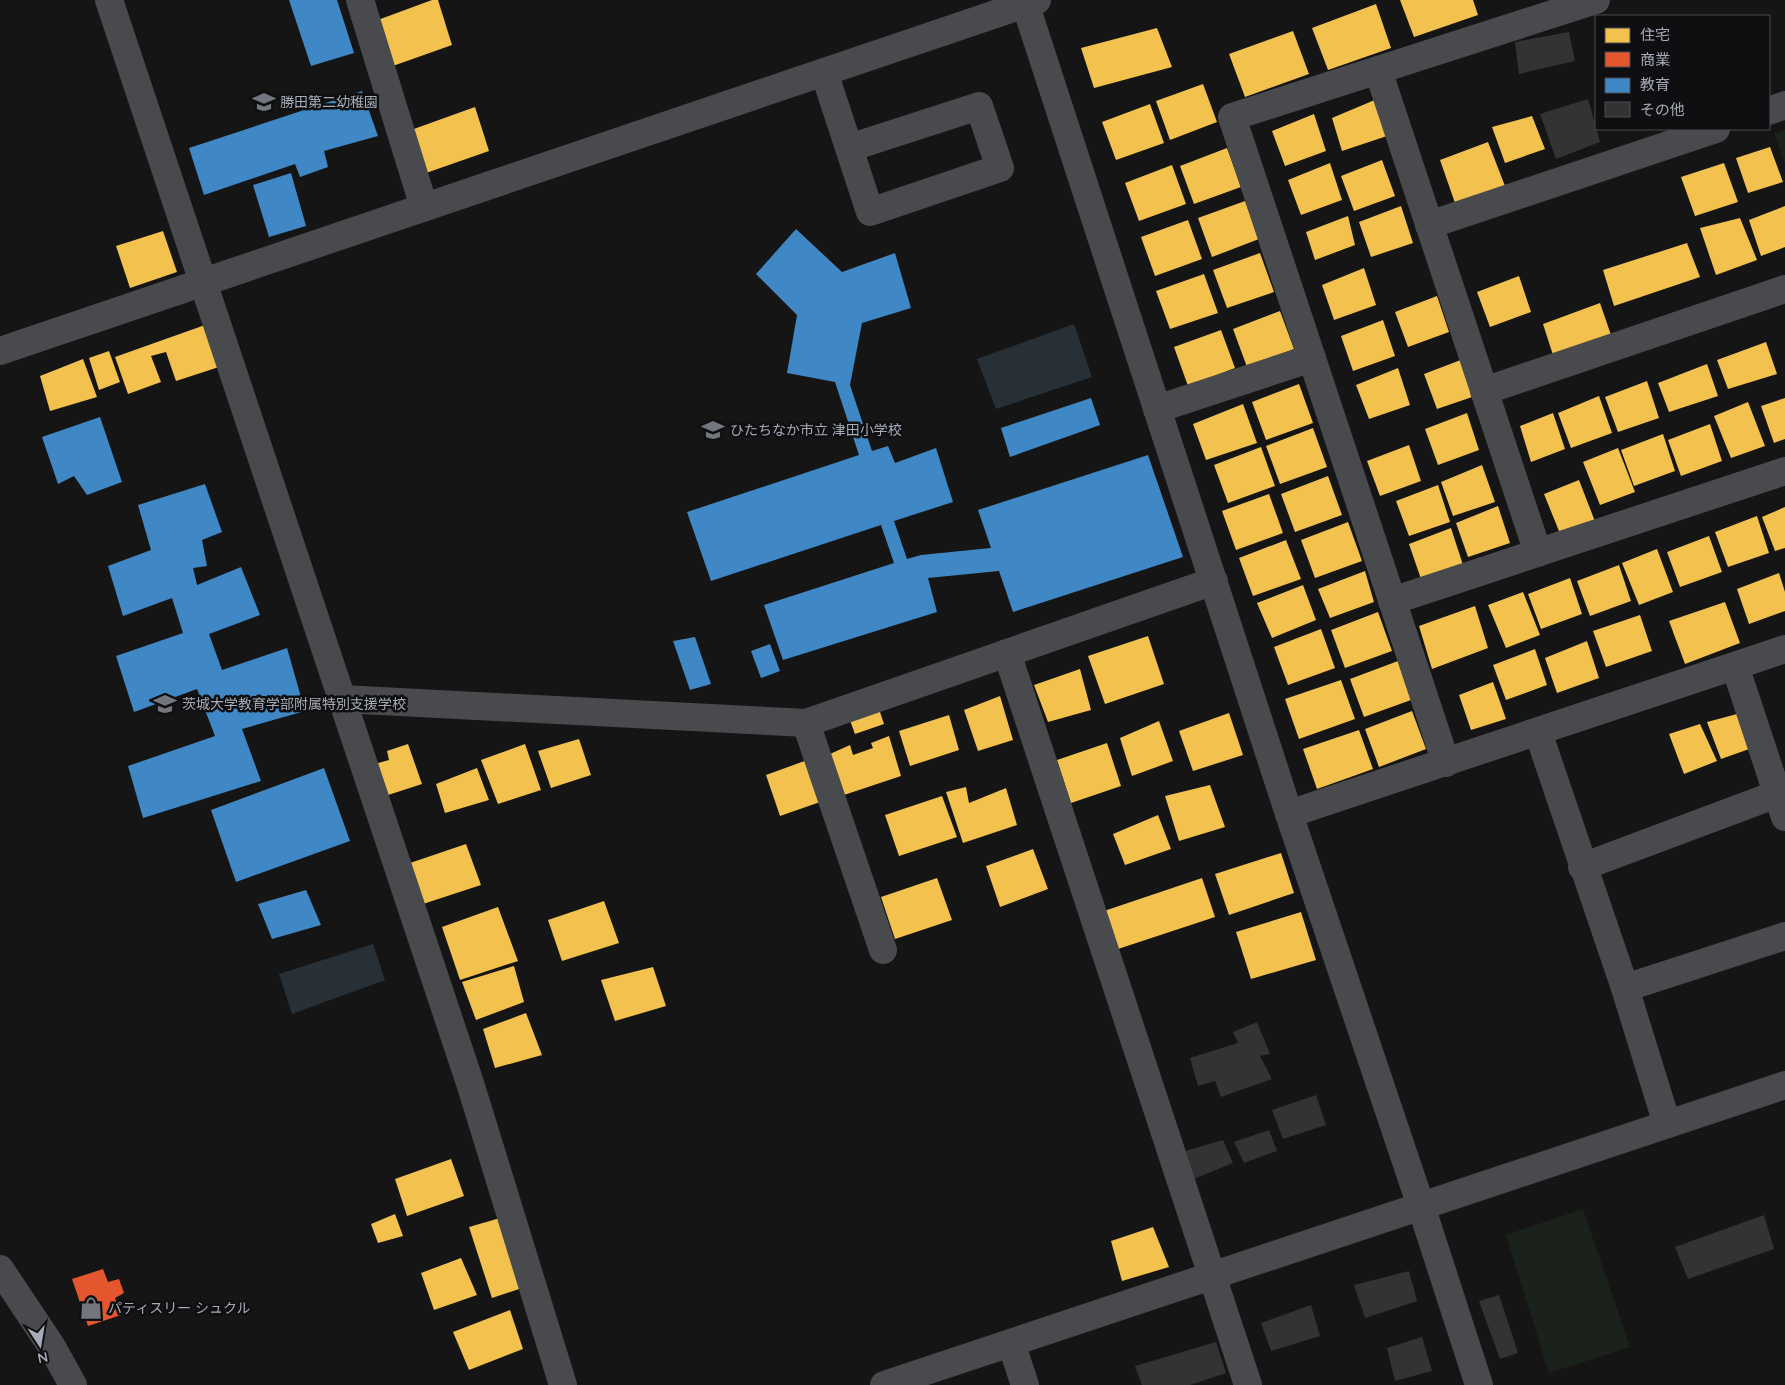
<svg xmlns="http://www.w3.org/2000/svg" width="1785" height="1385" viewBox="0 0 1785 1385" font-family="Quicksand,'Noto Sans JP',sans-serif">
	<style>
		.green { fill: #1b221c }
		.water { fill: #283037 }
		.homes { fill: #f2c14e }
		.shops { fill: #e4572e }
		.schools { fill: #3f88c5 }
		.building { fill: #333334 }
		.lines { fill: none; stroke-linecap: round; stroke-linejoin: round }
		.minor { stroke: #494a4e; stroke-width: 28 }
		.labels { text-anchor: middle; stroke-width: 5; stroke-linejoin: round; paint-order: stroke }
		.poi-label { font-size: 14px; fill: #a6abb7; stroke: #0f0f11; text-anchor: start }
	</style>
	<rect width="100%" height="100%" fill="#151515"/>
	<g class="green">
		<path d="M1785 130V164L1774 133Z"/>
		<path d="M1583 1209 1630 1347 1549 1373 1506 1235Z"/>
	</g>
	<g class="water">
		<path d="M1074 324 1092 377 996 409 977 359Z"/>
		<path d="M373 944 385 980 292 1014 279 974Z"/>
	</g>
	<g class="homes">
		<path d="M432 0H438L452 45 390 67 375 21Z"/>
		<path d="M1400 0H1473L1478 15 1414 37Z"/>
		<path d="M1376 4 1391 48 1328 70 1312 28Z"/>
		<path d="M1157 28 1172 67 1094 88 1081 48Z"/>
		<path d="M1293 31 1309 74 1245 97 1229 54Z"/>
		<path d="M1203 84 1217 122 1170 140 1156 101Z"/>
		<path d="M1377 99 1390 135 1342 151 1332 118Z"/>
		<path d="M1150 104 1164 143 1116 160 1102 122Z"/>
		<path d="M475 107 489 151 426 173 411 130Z"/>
		<path d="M1314 114 1326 151 1285 166 1272 131Z"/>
		<path d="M1532 116 1545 149 1505 163 1492 127Z"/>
		<path d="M1488 142 1505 186 1455 203 1440 160Z"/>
		<path d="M1770 147 1783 182 1748 193 1736 158Z"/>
		<path d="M1227 148 1241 187 1194 204 1180 166Z"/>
		<path d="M1382 160 1395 196 1354 211 1341 176Z"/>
		<path d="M1330 163 1342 200 1301 215 1288 180Z"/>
		<path d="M1724 163 1738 202 1695 216 1681 177Z"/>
		<path d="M1172 165 1186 204 1139 221 1125 183Z"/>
		<path d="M1245 201 1259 239 1212 257 1198 218Z"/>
		<path d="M1401 206 1413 243 1371 257 1359 222Z"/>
		<path d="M1785 206V247L1761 256 1749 220Z"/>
		<path d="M1348 216 1355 245 1315 260 1306 232Z"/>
		<path d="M1740 218 1757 260 1716 275 1700 228Z"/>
		<path d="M1188 220 1202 259 1155 276 1141 237Z"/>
		<path d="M163 231 177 272 130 288 116 246Z"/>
		<path d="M1687 243 1700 277 1614 306 1603 270Z"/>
		<path d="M1260 253 1274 292 1227 308 1213 270Z"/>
		<path d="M1364 268 1376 305 1334 320 1322 285Z"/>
		<path d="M1204 274 1218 313 1170 329 1156 291Z"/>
		<path d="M1519 276 1531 312 1490 327 1477 292Z"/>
		<path d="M1437 296 1449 332 1408 347 1395 312Z"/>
		<path d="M1600 303 1611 335 1553 355 1543 324Z"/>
		<path d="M1280 311 1294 349 1247 367 1233 329Z"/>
		<path d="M1383 320 1395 356 1353 371 1341 336Z"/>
		<path d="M205 325 219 367 176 381 166 352 151 356 161 382 128 394 115 357Z"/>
		<path d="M1221 330 1235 368 1188 386 1174 347Z"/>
		<path d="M1766 342 1777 374 1728 389 1717 360Z"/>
		<path d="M109 351 120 382 99 390 89 358Z"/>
		<path d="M1466 358 1478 395 1437 409 1424 374Z"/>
		<path d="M83 359 97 397 50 411 40 376Z"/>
		<path d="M1707 364 1718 396 1669 412 1658 383Z"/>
		<path d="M1398 368 1410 405 1369 419 1356 385Z"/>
		<path d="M1647 381 1659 418 1618 432 1605 397Z"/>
		<path d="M1299 384 1313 423 1266 440 1252 402Z"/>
		<path d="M1599 396 1612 433 1571 448 1558 413Z"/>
		<path d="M1785 398V439L1774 443 1761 406Z"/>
		<path d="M1748 402 1765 446 1731 458 1714 416Z"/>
		<path d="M1243 404 1257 443 1206 460 1193 424Z"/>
		<path d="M1467 413 1479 450 1438 465 1425 429Z"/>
		<path d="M1553 413 1565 449 1531 462 1520 426Z"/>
		<path d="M1710 424 1722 461 1681 476 1668 440Z"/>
		<path d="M1313 428 1327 467 1280 484 1266 446Z"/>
		<path d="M1663 434 1675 471 1634 486 1621 450Z"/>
		<path d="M1409 445 1421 481 1380 496 1367 461Z"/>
		<path d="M1261 447 1275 486 1228 503 1214 465Z"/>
		<path d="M1618 448 1635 492 1600 505 1583 462Z"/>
		<path d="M1482 465 1495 502 1453 516 1441 482Z"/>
		<path d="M1328 476 1342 515 1295 532 1281 494Z"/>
		<path d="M1579 480 1596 524 1561 536 1544 494Z"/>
		<path d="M1438 485 1450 522 1409 536 1396 501Z"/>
		<path d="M1269 494 1283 533 1236 550 1222 511Z"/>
		<path d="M1498 506 1510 543 1468 557 1456 523Z"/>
		<path d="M1785 507V548L1775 551 1762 517Z"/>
		<path d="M1757 516 1769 553 1728 567 1715 532Z"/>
		<path d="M1348 522 1362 561 1315 578 1301 540Z"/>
		<path d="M1451 528 1463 565 1421 579 1409 544Z"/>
		<path d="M1709 536 1722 572 1680 587 1667 552Z"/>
		<path d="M1286 540 1301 579 1253 596 1239 558Z"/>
		<path d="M1657 549 1673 592 1639 605 1622 563Z"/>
		<path d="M1619 565 1631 601 1590 616 1577 581Z"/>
		<path d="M1365 571 1374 602 1330 618 1318 589Z"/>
		<path d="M1779 573 1785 592V611L1749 624 1737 589Z"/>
		<path d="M1570 578 1582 614 1541 629 1528 594Z"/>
		<path d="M1303 585 1316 620 1272 638 1257 603Z"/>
		<path d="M1523 592 1540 635 1506 648 1488 605Z"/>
		<path d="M1725 602 1740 643 1685 664 1669 621Z"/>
		<path d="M1475 606 1488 648 1432 669 1419 626Z"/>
		<path d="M1378 612 1392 651 1345 668 1331 630Z"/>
		<path d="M1640 615 1652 651 1606 667 1593 631Z"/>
		<path d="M1321 629 1335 668 1288 685 1274 647Z"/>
		<path d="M1148 636 1164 684 1105 704 1088 656Z"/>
		<path d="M1587 641 1599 678 1557 693 1545 658Z"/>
		<path d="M1535 649 1547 685 1506 700 1493 665Z"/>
		<path d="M1398 661 1411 700 1364 717 1350 679Z"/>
		<path d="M1080 669 1091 710 1048 722 1034 685Z"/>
		<path d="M1341 680 1355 719 1299 739 1285 699Z"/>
		<path d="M1493 682 1506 719 1471 730 1459 695Z"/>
		<path d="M1000 696 1013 740 978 751 964 710Z"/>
		<path d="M878 706 884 724 855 734 848 715Z"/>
		<path d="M1412 711 1426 749 1379 767 1365 729Z"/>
		<path d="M1229 713 1243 755 1193 771 1179 731Z"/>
		<path d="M1737 714 1752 748 1721 759 1707 722Z"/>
		<path d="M949 715 959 750 910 766 899 731Z"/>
		<path d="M1159 721 1173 761 1132 776 1120 738Z"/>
		<path d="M1700 724 1717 761 1684 774 1669 734Z"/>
		<path d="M1359 730 1373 769 1317 789 1303 749Z"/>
		<path d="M889 736 901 776 844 795 830 754 850 745 853 755 873 748 871 743Z"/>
		<path d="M579 739 591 775 551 788 538 751Z"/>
		<path d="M1107 743 1121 786 1071 803 1057 760Z"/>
		<path d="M408 744 422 784 382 797 371 765 389 760 387 751Z"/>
		<path d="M525 744 541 790 498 804 481 760Z"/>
		<path d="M810 759 823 801 780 816 766 775Z"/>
		<path d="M477 768 489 800 445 813 436 784Z"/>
		<path d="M1210 785 1225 827 1179 841 1165 796Z"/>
		<path d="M966 787 969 803 1006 788 1017 825 963 843 946 792Z"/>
		<path d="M942 796 957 837 899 856 885 815Z"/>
		<path d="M1158 815 1171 849 1125 865 1113 834Z"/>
		<path d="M466 844 481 885 423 904 410 863Z"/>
		<path d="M1033 849 1048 889 1000 907 986 866Z"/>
		<path d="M1281 853 1294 893 1229 915 1215 874Z"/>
		<path d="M937 878 952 920 895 939 881 897Z"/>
		<path d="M1202 878 1215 917 1118 949 1104 911Z"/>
		<path d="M604 901 619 943 562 961 548 920Z"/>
		<path d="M498 907 518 961 460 980 442 927Z"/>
		<path d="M1301 912 1316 960 1251 979 1236 932Z"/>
		<path d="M514 966 524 1002 476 1020 462 982Z"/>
		<path d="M653 967 666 1006 615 1021 601 980Z"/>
		<path d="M526 1013 542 1055 495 1068 483 1029Z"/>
		<path d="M451 1159 464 1196 407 1216 395 1179Z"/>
		<path d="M395 1214 403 1236 378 1243 371 1224Z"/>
		<path d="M500 1218 522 1288 492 1298 469 1227Z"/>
		<path d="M1153 1227 1169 1267 1122 1281 1111 1241Z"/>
		<path d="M461 1258 477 1295 434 1310 421 1273Z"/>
		<path d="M510 1310 523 1349 469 1370 453 1332Z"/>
	</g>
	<path class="shops" d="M103 1269 108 1282 119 1279 124 1293 115 1298 121 1315 88 1326 72 1279Z"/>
	<g class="schools">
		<path d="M289 0H337L354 53 311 66Z"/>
		<path d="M362 91 378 136 324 151 328 167 300 177 295 164 204 195 189 148Z"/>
		<path d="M291 173 306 226 269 237 253 185Z"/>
		<path d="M796 229 842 272 895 253 911 308 862 323 850 385 872 451 888 446 895 463 936 448 953 502 894 521 907 559 921 555 991 548 978 510 1148 455 1183 557 1013 612 999 571 928 578 937 612 783 660 764 605 894 563 881 525 711 581 687 512 859 455 835 382 787 373 797 315 756 274Z"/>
		<path d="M1091 398 1100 425 1010 457 1001 428Z"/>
		<path d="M100 417 122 482 87 495 74 476 58 484 42 437Z"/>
		<path d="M205 484 222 532 202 540 207 566 193 568 197 585 241 567 260 615 209 634 222 670 287 648 305 711 242 729 261 781 143 818 128 766 215 736 197 689 134 712 116 656 183 633 172 598 123 616 108 566 151 550 138 505Z"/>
		<path d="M695 637 711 684 690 690 673 641Z"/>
		<path d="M770 644 780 671 761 678 751 651Z"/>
		<path d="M324 768 350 841 236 882 211 810Z"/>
		<path d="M306 890 321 925 272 939 258 904Z"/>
	</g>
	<g class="building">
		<path d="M1569 32 1575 61 1519 74 1515 42Z"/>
		<path d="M1588 99 1600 142 1556 159 1540 114Z"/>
		<path d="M1257 1022 1270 1054 1260 1056 1272 1079 1221 1097 1215 1081 1198 1086 1190 1058 1238 1043 1233 1032Z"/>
		<path d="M1316 1095 1326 1125 1283 1139 1272 1110Z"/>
		<path d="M1269 1130 1277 1151 1244 1163 1234 1142Z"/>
		<path d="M1223 1140 1233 1163 1194 1179 1182 1152Z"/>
		<path d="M1764 1215 1774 1249 1688 1279 1675 1247Z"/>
		<path d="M1409 1271 1417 1301 1365 1318 1354 1285Z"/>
		<path d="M1499 1295 1518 1353 1500 1359 1479 1301Z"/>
		<path d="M1311 1305 1320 1336 1271 1351 1261 1323Z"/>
		<path d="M1422 1337 1432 1371 1395 1381 1387 1348Z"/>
		<path d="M1216 1342 1226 1373 1190 1385H1142L1135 1366Z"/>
	</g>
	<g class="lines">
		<g class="minor">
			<path d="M109 0 470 1083 563 1385"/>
			<path d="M360 0 424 207"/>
			<path d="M1024 0 1289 814 1421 1206 1479 1385"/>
			<path d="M1378 70 1538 553"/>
			<path d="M824 72 870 212 1000 168 979 106 849 148"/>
			<path d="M1769 111 1785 105"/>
			<path d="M1429 225 1716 129"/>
			<path d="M0 351 1037 0"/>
			<path d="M1484 391 1785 289"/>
			<path d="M1157 409 1312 358"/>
			<path d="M1392 601 1785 471"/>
			<path d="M1007 653 1248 1385"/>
			<path d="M1735 666 1785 817"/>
			<path d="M342 699 806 723 1214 581"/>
			<path d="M806 723 883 950"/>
			<path d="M1538 732 1625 988 1667 1124"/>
			<path d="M1446 763 1232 117 1596 0"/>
			<path d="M1289 814 1785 649"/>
			<path d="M1582 867 1777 794"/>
			<path d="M1625 988 1785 936"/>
			<path d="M0 1269 52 1347 73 1385"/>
			<path d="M1011 1343 1025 1385"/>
			<path d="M884 1385 1785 1085"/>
		</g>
	</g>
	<defs>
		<symbol id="school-bare" viewBox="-9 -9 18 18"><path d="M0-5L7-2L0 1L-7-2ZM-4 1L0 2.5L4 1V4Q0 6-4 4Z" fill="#73767e" stroke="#0f0f11" stroke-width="2.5" paint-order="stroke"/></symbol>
		<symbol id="shop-bare" viewBox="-9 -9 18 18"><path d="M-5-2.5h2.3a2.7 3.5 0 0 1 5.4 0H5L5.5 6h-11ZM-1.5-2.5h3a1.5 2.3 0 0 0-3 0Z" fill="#73767e" stroke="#0f0f11" stroke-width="2.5" paint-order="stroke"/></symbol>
	</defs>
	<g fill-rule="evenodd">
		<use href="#school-bare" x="248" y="86" width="32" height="32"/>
		<use href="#school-bare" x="697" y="414" width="32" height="32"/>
		<use href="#school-bare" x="149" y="688" width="32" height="32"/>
		<use href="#shop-bare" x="75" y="1292" width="32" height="32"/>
	</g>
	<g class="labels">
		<g class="poi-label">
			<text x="280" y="107">勝田第二幼稚園</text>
			<text x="730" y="435">ひたちなか市立 津田小学校</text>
			<text x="182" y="709">茨城大学教育学部附属特別支援学校</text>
			<text x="108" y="1313">パティスリー シュクル</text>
		</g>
	</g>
	<rect x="1595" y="15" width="175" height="115" fill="#0f0f11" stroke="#4b4d53"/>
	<rect x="1605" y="28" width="25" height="15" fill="#f2c14e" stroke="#4b4d53"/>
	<text x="1640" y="40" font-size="15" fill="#a6abb7">住宅</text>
	<rect x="1605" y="52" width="25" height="15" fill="#e4572e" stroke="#4b4d53"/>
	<text x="1640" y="65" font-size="15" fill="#a6abb7">商業</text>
	<rect x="1605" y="78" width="25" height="15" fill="#3f88c5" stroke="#4b4d53"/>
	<text x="1640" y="90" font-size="15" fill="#a6abb7">教育</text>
	<rect x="1605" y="102" width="25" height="15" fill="#333334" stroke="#4b4d53"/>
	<text x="1640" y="115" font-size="15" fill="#a6abb7">その他</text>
	<g transform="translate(40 1345) rotate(168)" stroke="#0f0f11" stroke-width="4" paint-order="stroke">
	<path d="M0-4L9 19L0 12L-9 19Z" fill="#a6abb7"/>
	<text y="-8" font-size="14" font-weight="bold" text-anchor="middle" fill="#a6abb7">N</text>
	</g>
</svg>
